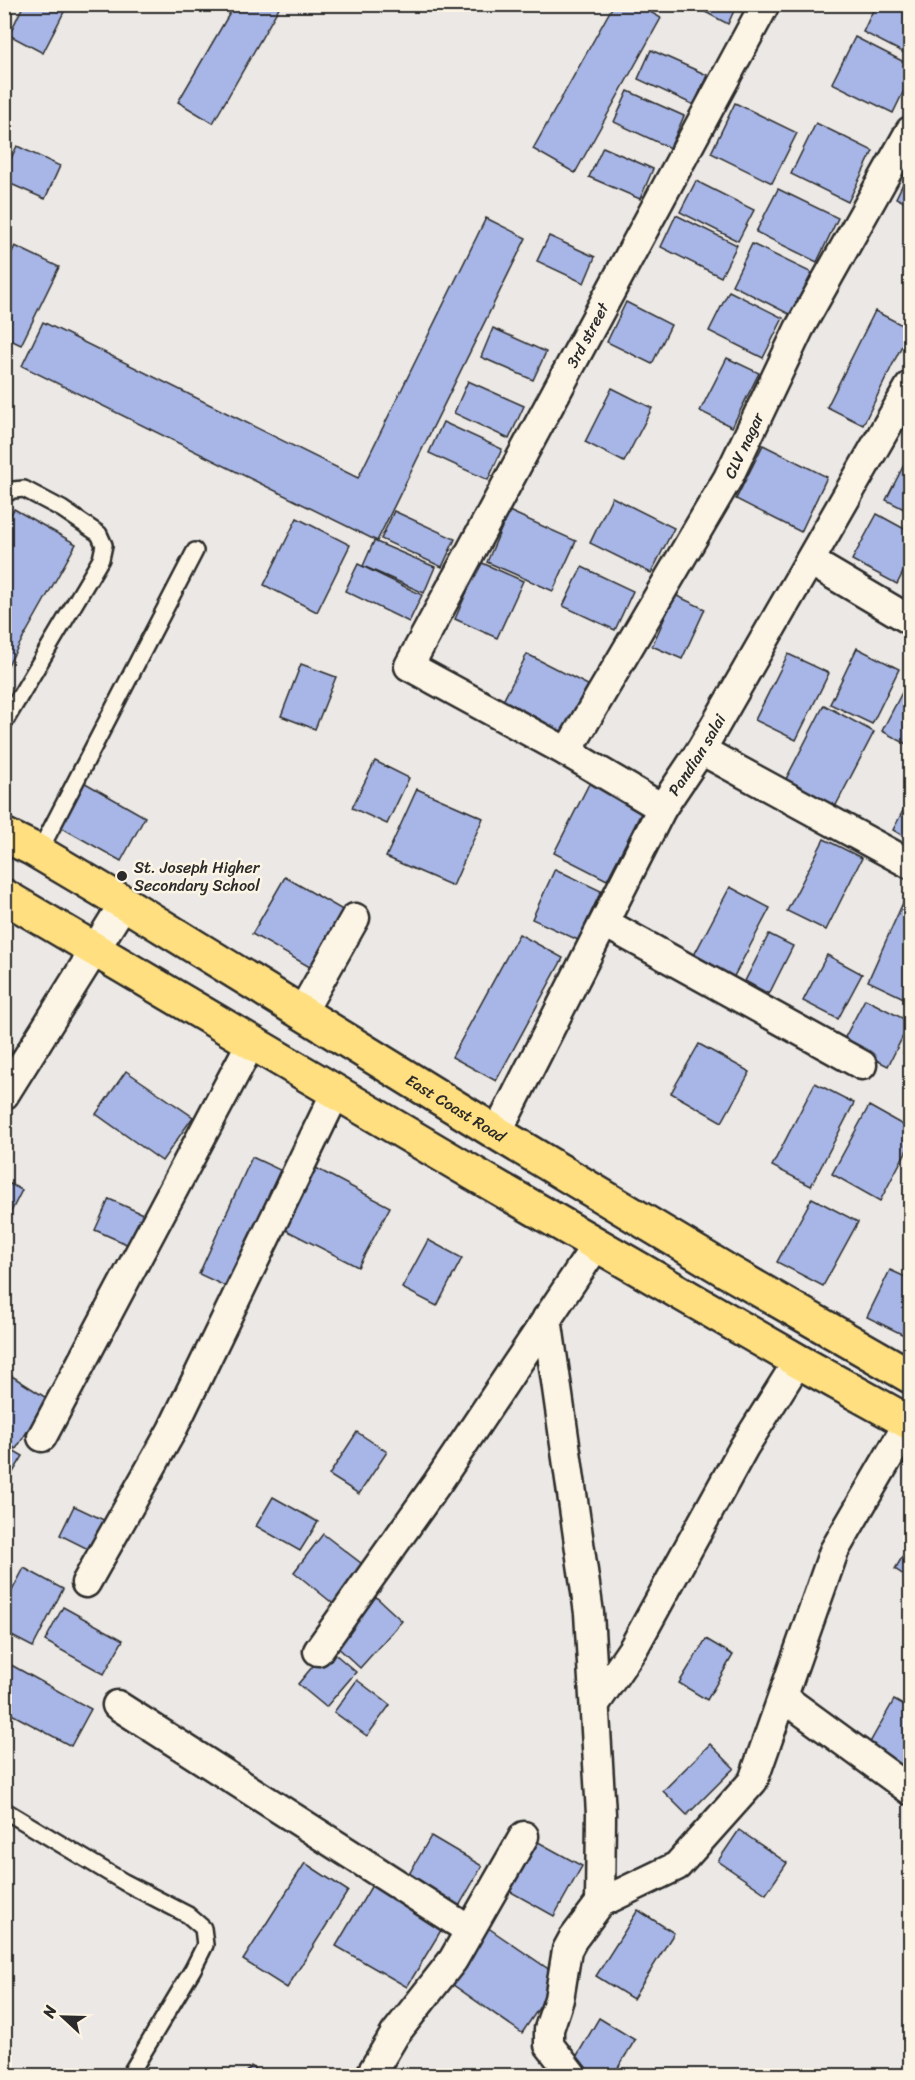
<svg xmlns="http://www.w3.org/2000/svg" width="915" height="2080" viewBox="0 0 915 2080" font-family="Sriracha,sans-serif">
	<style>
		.building { fill: #a7b6e6; stroke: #2b2b2b; stroke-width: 1.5 }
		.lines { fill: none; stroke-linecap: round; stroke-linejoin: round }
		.service-casing { stroke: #2b2b2b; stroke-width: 20 }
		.minor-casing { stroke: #2b2b2b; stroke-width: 33 }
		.primary-casing { stroke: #2b2b2b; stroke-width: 38 }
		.service { stroke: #fcf5e5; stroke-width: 15 }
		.minor { stroke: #fcf5e5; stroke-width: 28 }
		.primary { stroke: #ffdf80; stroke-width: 33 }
		.poi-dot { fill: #2b2b2b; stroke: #fcf5e5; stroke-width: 2 }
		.labels { text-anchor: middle; stroke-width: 5; stroke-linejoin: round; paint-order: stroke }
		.street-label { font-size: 16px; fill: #2b2b2b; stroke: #fcf5e5 }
		.poi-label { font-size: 16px; fill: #2b2b2b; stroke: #fcf5e5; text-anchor: start }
	</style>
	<rect width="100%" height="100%" fill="#ebe8e5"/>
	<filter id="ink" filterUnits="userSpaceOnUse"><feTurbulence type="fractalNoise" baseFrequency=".0167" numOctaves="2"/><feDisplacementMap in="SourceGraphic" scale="12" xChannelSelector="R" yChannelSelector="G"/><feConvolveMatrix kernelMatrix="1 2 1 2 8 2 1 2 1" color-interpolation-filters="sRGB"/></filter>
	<g filter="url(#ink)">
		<g class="building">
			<path d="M24 4H68L43 53 9 35Z"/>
			<path d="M235 4H281L213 123 178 102Z"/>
			<path d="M614 4H636L661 18 575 173 533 149Z"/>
			<path d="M690 4H737L728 24Z"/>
			<path d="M876 4H910V56L863 32Z"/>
			<path d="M855 37 910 65V78L893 113 832 83Z"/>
			<path d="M651 50 707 75 694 105 638 79Z"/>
			<path d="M628 91 684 116 670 148 614 122Z"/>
			<path d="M735 103 797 133 772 183 711 153Z"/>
			<path d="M816 123 873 151 848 202 791 174Z"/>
			<path d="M17 146 60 166 45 199 4 181V173Z"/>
			<path d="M603 147 653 169 640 199 589 177Z"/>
			<path d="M910 169V205L896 198Z"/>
			<path d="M696 181 754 210 738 241 680 212Z"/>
			<path d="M778 189 838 218 817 262 756 232Z"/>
			<path d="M676 215 737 245 721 277 661 247Z"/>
			<path d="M486 218 526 238 377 541 22 366 43 322 358 478Z"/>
			<path d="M549 236 595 257 584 283 537 261Z"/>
			<path d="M752 244 812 273 791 315 732 285Z"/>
			<path d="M15 246 59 267 21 345 4 337V268Z"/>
			<path d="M729 291 783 318 763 358 709 331Z"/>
			<path d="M626 302 671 325 652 364 607 342Z"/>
			<path d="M875 311 910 329 863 425 827 407Z"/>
			<path d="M493 328 546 352 533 380 481 357Z"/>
			<path d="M727 358 759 373 732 427 700 411Z"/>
			<path d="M468 381 524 406 509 439 454 413Z"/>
			<path d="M612 388 652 408 624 462 585 442Z"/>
			<path d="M443 422 502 449 488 480 429 453Z"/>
			<path d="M763 445 827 477 801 532 736 499Z"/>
			<path d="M910 453V512L886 500Z"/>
			<path d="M612 497 674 528 651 573 590 543Z"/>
			<path d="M14 509 76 544 4 672V526Z"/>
			<path d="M394 511 455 539 442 567 381 539Z"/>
			<path d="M509 511 576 541 553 591 487 562Z"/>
			<path d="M877 514 910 532V559L897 584 852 560Z"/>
			<path d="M297 518 350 545 317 612 264 585Z"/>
			<path d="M374 541 435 567 424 593 363 566Z"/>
			<path d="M480 562 523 581 497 638 455 619Z"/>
			<path d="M358 564 422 595 409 622 345 591Z"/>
			<path d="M582 567 633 591 615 630 563 606Z"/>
			<path d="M675 595 705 609 682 659 652 646Z"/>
			<path d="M857 648 899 669 872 724 830 704Z"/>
			<path d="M527 654 588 685 561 738 500 707Z"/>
			<path d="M788 654 829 673 796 740 755 720Z"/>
			<path d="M301 664 336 677 315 729 281 716Z"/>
			<path d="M910 677V746L882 731Z"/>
			<path d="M824 705 874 732 835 807 785 781Z"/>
			<path d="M375 761 409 778 387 824 352 808Z"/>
			<path d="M592 778 645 805 607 880 554 853Z"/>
			<path d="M80 780 145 817 121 861 55 824Z"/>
			<path d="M417 789 483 818 453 886 386 857Z"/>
			<path d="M910 797V840L893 830Z"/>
			<path d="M824 839 862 858 826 930 787 911Z"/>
			<path d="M555 869 601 891 578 940 532 919Z"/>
			<path d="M285 877 348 913 315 970 252 934Z"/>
			<path d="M730 887 770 908 732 980 692 959Z"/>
			<path d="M910 887V1001L868 981Z"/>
			<path d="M519 934 563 958 496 1081 452 1057Z"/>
			<path d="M769 934 793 946 769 994 745 981Z"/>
			<path d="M827 955 862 974 838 1019 803 1001Z"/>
			<path d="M865 999 910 1022 888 1066 842 1043Z"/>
			<path d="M910 1039V1056L903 1053Z"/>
			<path d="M699 1044 750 1072 722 1122 671 1093Z"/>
			<path d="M126 1071 193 1117 162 1161 96 1114Z"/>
			<path d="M815 1083 854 1103 811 1186 772 1166Z"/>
			<path d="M869 1106 910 1129V1144L880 1201 832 1174Z"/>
			<path d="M252 1157 280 1170 227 1287 199 1274Z"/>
			<path d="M312 1166 390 1207 358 1267 280 1227Z"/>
			<path d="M4 1181 22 1190 4 1226Z"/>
			<path d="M812 1198 858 1222 823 1286 777 1262Z"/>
			<path d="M109 1199 145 1215 131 1246 95 1230Z"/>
			<path d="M428 1240 462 1258 437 1306 402 1288Z"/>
			<path d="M890 1270 910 1279V1338L867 1317Z"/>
			<path d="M4 1371 48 1399 16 1449 4 1442Z"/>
			<path d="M357 1432 387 1452 359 1494 329 1475Z"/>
			<path d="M4 1445 23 1456 4 1487Z"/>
			<path d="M273 1497 318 1522 300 1551 256 1526Z"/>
			<path d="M74 1506 106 1521 92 1551 60 1535Z"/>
			<path d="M323 1534 366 1567 336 1606 294 1572Z"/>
			<path d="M910 1544V1579L895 1569Z"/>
			<path d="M24 1568 63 1589 33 1647 4 1632V1606Z"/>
			<path d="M375 1596 402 1621 360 1668 333 1643Z"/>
			<path d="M63 1607 123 1640 104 1674 45 1641Z"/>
			<path d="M706 1639 733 1655 707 1700 679 1683Z"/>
			<path d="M328 1648 356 1672 326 1707 298 1684Z"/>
			<path d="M4 1661 91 1709 71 1746 4 1710Z"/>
			<path d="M357 1680 390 1705 367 1736 334 1712Z"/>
			<path d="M894 1700 910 1709V1770L868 1746Z"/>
			<path d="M710 1744 734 1768 687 1815 663 1791Z"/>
			<path d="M739 1830 787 1863 766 1894 718 1861Z"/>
			<path d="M431 1836 482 1866 455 1913 404 1883Z"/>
			<path d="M529 1837 582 1866 554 1916 502 1887Z"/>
			<path d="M305 1863 348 1891 287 1988 243 1960Z"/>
			<path d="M372 1885 443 1927 407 1987 336 1946Z"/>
			<path d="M638 1910 674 1933 633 1999 596 1976Z"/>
			<path d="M487 1927 560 1977 522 2033 449 1982Z"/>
			<path d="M599 2018 635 2040 613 2076H591L572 2064Z"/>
			<path d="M251 2066 266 2076H244Z"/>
		</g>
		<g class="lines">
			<defs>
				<g id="service">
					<path d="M4 495 13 490 24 489 62 509 99 534 104 545 101 559 4 723"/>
					<path d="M38 854 195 551"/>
					<path d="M4 1810 124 1882 188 1915 203 1928 205 1945 193 1969 129 2076"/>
				</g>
				<g id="minor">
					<path d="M810 561 910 620"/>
					<path d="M701 750 910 864"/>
					<path id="s1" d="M567 752 728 478 799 329 910 131"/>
					<path id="s2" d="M662 808 567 752 409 666 765 4"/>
					<path d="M605 923 862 1065"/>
					<path d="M302 1012 355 918"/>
					<path d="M4 1095 124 903"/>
					<path id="s3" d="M497 1133 662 808 701 750 910 386"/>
					<path d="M547 1318 589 1613 601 1814 600 1903 677 1866 753 1781 834 1551 909 1422"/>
					<path d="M42 1437 252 1041"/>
					<path d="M86 1583 172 1430 336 1092"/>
					<path d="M318 1651 438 1482 597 1244"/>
					<path d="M784 1698 910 1790"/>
					<path d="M595 1704 634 1647 744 1447 798 1361"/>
					<path d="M117 1705 469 1930"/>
					<path d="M370 2076 395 2034 453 1960 524 1836"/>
					<path d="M573 2076 549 2045V2029L559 1999 567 1950 573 1939 600 1903"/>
				</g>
				<g id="primary">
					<path id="s4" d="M4 835 33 849 124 903 497 1133 727 1271 910 1376"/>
					<path d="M4 896 473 1173 798 1361 910 1423"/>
				</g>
			</defs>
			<use href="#service" class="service-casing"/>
			<use href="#minor" class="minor-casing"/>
			<use href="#primary" class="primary-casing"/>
			<use href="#service" class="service"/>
			<use href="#minor" class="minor"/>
			<use href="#primary" class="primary"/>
		</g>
	</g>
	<circle class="poi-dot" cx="122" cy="876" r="6"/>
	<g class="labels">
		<g class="street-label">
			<text dy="6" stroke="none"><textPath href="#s2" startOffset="666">3rd street</textPath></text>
			<text dy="6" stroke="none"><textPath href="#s1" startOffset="354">CLV nagar</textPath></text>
			<text dy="6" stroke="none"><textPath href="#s3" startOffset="428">Pandian salai</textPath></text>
			<text dy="6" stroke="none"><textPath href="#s4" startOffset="528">East Coast Road</textPath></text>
		</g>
		<g class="poi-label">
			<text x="134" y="873">St. Joseph Higher<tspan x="134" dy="18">Secondary School</tspan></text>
		</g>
	</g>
	<rect width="915" height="2080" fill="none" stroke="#fcf5e5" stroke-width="24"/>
	<rect x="12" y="12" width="891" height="2056" fill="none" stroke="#2b2b2b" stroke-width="2" filter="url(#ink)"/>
	<g transform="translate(63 2017) rotate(292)" stroke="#fcf5e5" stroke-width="4.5" paint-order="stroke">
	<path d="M0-4.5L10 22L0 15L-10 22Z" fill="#2b2b2b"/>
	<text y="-9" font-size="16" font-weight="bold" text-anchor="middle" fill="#2b2b2b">N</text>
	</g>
</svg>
